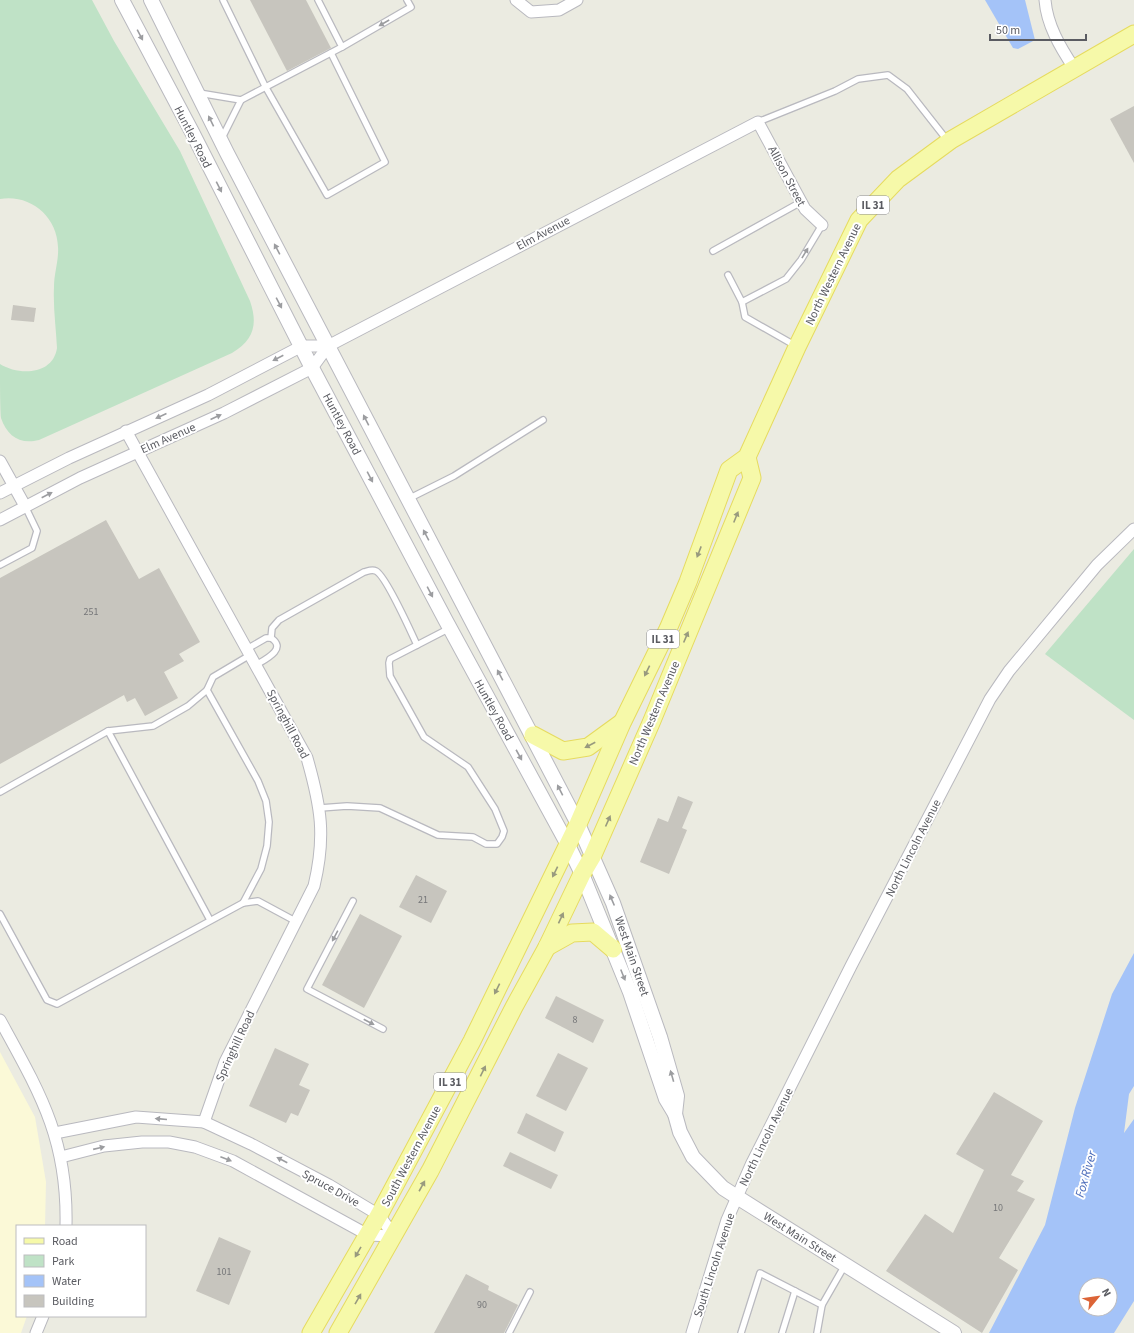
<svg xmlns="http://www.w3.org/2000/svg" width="1134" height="1333" viewBox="0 0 1134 1333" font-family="'Source Sans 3',sans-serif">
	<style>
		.commercial { fill: #fbf9d7 }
		.green { fill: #bfe2c6 }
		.water { fill: #a4c3f8; fill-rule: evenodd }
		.building { fill: #c7c5be }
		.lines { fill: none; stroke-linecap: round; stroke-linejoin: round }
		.service-casing { stroke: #b9b9bf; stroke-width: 8 }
		.minor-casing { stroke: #b9b9bf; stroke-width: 13 }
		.tertiary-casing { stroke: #b9b9bf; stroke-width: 16 }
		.primary-casing { stroke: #e6db5f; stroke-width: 19 }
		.service { stroke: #fff; stroke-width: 5.5 }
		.minor { stroke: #fff; stroke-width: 11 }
		.tertiary { stroke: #fff; stroke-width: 14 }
		.primary { stroke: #f6f9a9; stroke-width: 17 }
		.oneway { fill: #9c9da0 }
		.oneway2 { fill: #989a7e }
		.labels { text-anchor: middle; stroke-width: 4; stroke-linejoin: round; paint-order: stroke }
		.number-label { font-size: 10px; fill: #757678 }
		.shield { fill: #fff; stroke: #8c8c90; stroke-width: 1 }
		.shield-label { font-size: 11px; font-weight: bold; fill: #5a5b61 }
		.street-label { font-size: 12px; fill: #5a5b61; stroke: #fff }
		.water-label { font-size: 13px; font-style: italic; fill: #496ab9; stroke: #fff }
	</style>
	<rect width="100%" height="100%" fill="#ebebe1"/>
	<path class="commercial" d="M0 1052 35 1117 46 1182 45 1226H17V1316H27L21 1333H0Z"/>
	<g class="green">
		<path d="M0 0H92L114 41 180 151 250 301C258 324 254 340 232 353L39 440C20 445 7 436 1 418 0 408 0 376 0 364 19 376 53 375 57 348 56 328 53 307 54 287 54 273 59 260 58 247 57 216 30 194 0 199Z"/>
		<path d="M1134 549V720L1045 654Z"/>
	</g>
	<g class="water">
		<path d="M985 0H1025L1035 40 1018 49 1013 48Z"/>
		<path d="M1134 953V1086L1129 1094 1124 1133 1134 1119V1301L1114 1333H989L1045 1225 1075 1108 1112 994ZM1086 1285H1110V1309H1086Z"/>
	</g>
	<g class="building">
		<path d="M250 0H306L331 48 287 71Z"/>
		<path d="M1134 106V163L1110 119Z"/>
		<path d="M13 305 36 308 34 322 11 320Z"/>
		<path d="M106 520 139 579 159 568 200 642 179 654 184 661 164 672 178 698 145 716 135 698 127 702 124 695 0 764V578Z"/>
		<path d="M678 796 693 802 682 828 687 830 669 874 640 862 658 818 668 822Z"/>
		<path d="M416 875 447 891 431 923 399 907Z"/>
		<path d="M360 914 402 936 364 1008 322 985Z"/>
		<path d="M556 996 604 1020 593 1043 545 1018Z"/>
		<path d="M275 1048 309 1064 299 1085 310 1090 298 1116 291 1113 286 1123 249 1106Z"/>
		<path d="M558 1053 588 1068 566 1111 536 1096Z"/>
		<path d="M994 1092 1043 1121 1011 1175 1024 1181 1017 1191 1035 1199 999 1258 1018 1270 982 1333 886 1271 925 1214 953 1233 984 1170 956 1154Z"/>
		<path d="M526 1113 564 1132 555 1152 517 1133Z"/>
		<path d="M510 1152 558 1175 551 1189 503 1166Z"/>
		<path d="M219 1237 251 1251 229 1305 196 1291Z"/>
		<path d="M466 1274 489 1286 488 1290 518 1305 504 1333H434Z"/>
	</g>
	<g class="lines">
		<defs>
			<g id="service">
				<path d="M223 0 265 86 327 195 385 162 331 53"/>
				<path d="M342 47 411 7 407 0"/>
				<path d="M199 93 241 100 222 138"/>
				<path d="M241 100 342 47 318 0"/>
				<path d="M758 122 835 91 858 79 888 75 907 89 947 140"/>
				<path d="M713 251 801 202"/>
				<path d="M728 275 742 302 745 317 796 346"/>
				<path d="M742 302 786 279 801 260 822 225"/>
				<path d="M408 499 454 476 543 420"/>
				<path d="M0 565 32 548 37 531 25 506"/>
				<path d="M271 638 272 628 279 620 364 572C368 571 372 569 376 571 386 576 411 632 417 645"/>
				<path d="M247 649 266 638H271C288 649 264 660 256 665"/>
				<path d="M108 731 210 920"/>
				<path d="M0 792 108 731 153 726 188 706 207 690"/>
				<path d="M320 808 347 806 380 808 438 835 473 837 486 844H497L502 837 504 831 495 809 468 767 424 737 390 676 389 663 390 659 450 628"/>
				<path d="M353 901 307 989 383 1029"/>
				<path d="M243 903 261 869 267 846 269 822 266 801 258 781 207 690 213 677 250 655"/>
				<path d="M0 914 47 1000 57 1004 243 903 258 901 297 922"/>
				<path d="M509 1333 530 1292"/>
				<path d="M741 1333 760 1273 822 1305"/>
				<path d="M782 1333 795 1291"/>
				<path d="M817 1333 822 1305 845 1265"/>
			</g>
			<g id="minor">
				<path d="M516 0 531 12 559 10 577 0"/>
				<path d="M1045 0C1047 25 1060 47 1074 68"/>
				<path d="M126 431 307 758C321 807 326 836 314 886L225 1062 204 1122"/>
				<path d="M0 461 25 506"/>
				<path d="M0 493 69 458 208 395 302 346H328L758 122 805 209 822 225"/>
				<path d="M0 520 80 478 224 413 312 368 328 346"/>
				<path d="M0 1020C40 1093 68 1139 66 1226"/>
				<path d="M55 1133 136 1117 204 1122 251 1144 329 1185 379 1215 394 1236"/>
				<path d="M61 1157 104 1146 142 1142H169L195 1147 233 1161 368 1235 394 1236"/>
				<path d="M36 1333 43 1316"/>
				<path d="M692 1333 727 1220 751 1165 851 966 990 699 1009 671 1097 565 1134 529"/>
			</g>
			<g id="tertiary">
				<path d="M122 0 192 132 312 368 446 621 568 845 582 874 630 992 666 1099 675 1114 680 1132 693 1157 723 1188 737 1197 954 1333"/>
				<path d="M151 0 227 153 578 824 613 903 660 1037 677 1096 675 1114"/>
			</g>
			<g id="primary">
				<path d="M533 735 563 751 588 747 621 723"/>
				<path d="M547 947 572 933 593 932 613 949"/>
				<path d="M311 1333 379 1215 472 1041 578 824 622 723 668 629 688 582 729 470 747 457 797 347 859 220 898 179 951 140 1134 34"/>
				<path d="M338 1333 430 1171 514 1007 547 947 582 874 592 857 651 723 752 478 747 457"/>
			</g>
		</defs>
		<use href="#service" class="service-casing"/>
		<use href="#minor" class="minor-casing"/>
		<use href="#tertiary" class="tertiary-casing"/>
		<use href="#primary" class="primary-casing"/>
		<use href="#service" class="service"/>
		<use href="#minor" class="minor"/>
		<use href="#tertiary" class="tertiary"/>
		<use href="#primary" class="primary"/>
	</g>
	<defs><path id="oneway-solid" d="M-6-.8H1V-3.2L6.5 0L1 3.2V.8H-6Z"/></defs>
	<g class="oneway">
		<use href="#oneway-solid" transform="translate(384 23) rotate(150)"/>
		<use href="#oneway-solid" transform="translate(140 35) rotate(62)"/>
		<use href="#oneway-solid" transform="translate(211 121) rotate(-116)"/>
		<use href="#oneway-solid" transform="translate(219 187) rotate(63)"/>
		<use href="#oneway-solid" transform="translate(277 249) rotate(-118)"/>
		<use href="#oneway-solid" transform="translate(805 253) rotate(-59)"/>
		<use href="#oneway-solid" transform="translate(279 303) rotate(62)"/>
		<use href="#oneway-solid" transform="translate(278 358) rotate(153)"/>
		<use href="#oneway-solid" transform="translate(161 416) rotate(156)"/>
		<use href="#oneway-solid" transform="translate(216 417) rotate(-24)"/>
		<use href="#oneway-solid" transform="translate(366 420) rotate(-117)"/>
		<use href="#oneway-solid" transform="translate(370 477) rotate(62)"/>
		<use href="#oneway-solid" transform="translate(47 495) rotate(-27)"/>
		<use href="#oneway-solid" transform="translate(426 535) rotate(-118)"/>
		<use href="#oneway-solid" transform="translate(430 592) rotate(62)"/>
		<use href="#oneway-solid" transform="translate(500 675) rotate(-118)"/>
		<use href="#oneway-solid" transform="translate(519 755) rotate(61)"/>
		<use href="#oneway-solid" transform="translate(560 790) rotate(-117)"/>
		<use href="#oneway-solid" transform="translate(612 900) rotate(-113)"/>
		<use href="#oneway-solid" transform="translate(335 936) rotate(118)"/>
		<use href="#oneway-solid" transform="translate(623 975) rotate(68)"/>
		<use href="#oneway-solid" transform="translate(369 1022) rotate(28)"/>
		<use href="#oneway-solid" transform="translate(672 1076) rotate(-106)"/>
		<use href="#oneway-solid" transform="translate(161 1119) rotate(-175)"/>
		<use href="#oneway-solid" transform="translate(99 1148) rotate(-13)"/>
		<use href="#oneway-solid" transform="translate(226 1159) rotate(21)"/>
		<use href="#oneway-solid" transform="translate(282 1160) rotate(-152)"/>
	</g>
	<g class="oneway2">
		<use href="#oneway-solid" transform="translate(736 517) rotate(-68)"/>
		<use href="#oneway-solid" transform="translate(699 552) rotate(111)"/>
		<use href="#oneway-solid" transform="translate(686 637) rotate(-67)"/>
		<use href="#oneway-solid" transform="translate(647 671) rotate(116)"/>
		<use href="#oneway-solid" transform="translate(590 745) rotate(152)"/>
		<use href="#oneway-solid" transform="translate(608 821) rotate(-66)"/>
		<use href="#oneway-solid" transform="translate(555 872) rotate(116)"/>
		<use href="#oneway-solid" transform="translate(561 918) rotate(-65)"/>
		<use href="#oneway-solid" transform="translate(497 989) rotate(116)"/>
		<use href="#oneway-solid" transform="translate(483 1071) rotate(-64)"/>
		<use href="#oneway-solid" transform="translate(422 1186) rotate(-61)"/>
		<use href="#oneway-solid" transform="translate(358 1252) rotate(120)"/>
		<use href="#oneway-solid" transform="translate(358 1299) rotate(-60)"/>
	</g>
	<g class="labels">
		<g class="number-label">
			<text x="91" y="615">251</text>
			<text x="423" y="903">21</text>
			<text x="575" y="1023">8</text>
			<text x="998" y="1211">10</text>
			<text x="224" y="1275">101</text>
			<text x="482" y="1308">90</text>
		</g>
		<g class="shield">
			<rect x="857" y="196" width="32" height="18" rx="3"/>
			<rect x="647" y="630" width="32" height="18" rx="3"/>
			<rect x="434" y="1073" width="32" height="18" rx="3"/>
		</g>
		<g class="shield-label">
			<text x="873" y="209">IL 31</text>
			<text x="663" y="643">IL 31</text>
			<text x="450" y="1086">IL 31</text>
		</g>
		<g class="street-label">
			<text transform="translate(193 137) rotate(63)" y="4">Huntley Road</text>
			<text transform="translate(787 176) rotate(62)" y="4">Allison Street</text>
			<text transform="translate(543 233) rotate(-28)" y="4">Elm Avenue</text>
			<text transform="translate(833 274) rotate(-64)" y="4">North Western Avenue</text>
			<text transform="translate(342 424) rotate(62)" y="4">Huntley Road</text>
			<text transform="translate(168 438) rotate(-24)" y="4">Elm Avenue</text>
			<text transform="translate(494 710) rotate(61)" y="4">Huntley Road</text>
			<text transform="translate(654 713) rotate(-67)" y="4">North Western Avenue</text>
			<text transform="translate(288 724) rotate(62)" y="4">Springhill Road</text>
			<text transform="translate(913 848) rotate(-63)" y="4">North Lincoln Avenue</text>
			<text transform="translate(632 956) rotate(71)" y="4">West Main Street</text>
			<text transform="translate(235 1046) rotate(-65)" y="4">Springhill Road</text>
			<text transform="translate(766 1137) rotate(-64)" y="4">North Lincoln Avenue</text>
			<text transform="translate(411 1156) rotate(-62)" y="4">South Western Avenue</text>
			<text transform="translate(331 1188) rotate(29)" y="4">Spruce Drive</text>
			<text transform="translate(800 1237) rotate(32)" y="4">West Main Street</text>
			<text transform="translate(714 1265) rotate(-72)" y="4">South Lincoln Avenue</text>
		</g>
		<g class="water-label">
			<text transform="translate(1085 1174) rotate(-74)" y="5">Fox River</text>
		</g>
	</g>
	<rect x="16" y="1225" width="130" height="92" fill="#ffffff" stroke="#bdbdc0"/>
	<rect x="24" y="1238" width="20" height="6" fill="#f6f9a9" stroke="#bdbdc0"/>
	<text x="52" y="1245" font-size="12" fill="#5a5b61">Road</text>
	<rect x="24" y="1255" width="20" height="12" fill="#bfe2c6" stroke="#bdbdc0"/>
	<text x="52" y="1265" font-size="12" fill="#5a5b61">Park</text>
	<rect x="24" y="1275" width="20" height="12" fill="#a4c3f8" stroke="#bdbdc0"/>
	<text x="52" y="1285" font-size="12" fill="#5a5b61">Water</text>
	<rect x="24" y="1295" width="20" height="12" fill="#c7c5be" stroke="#bdbdc0"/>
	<text x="52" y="1305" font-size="12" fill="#5a5b61">Building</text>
	<g transform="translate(1098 1297) rotate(61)"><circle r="19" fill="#ffffff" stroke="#bdbdc0"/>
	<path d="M0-3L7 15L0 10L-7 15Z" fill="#dc6437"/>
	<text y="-6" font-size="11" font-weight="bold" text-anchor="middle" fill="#5a5b61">N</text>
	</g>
	<path d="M990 34v6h96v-6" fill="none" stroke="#5a5b61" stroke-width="2"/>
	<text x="996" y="34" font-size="12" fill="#5a5b61" stroke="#ffffff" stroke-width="3" paint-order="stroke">50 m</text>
</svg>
